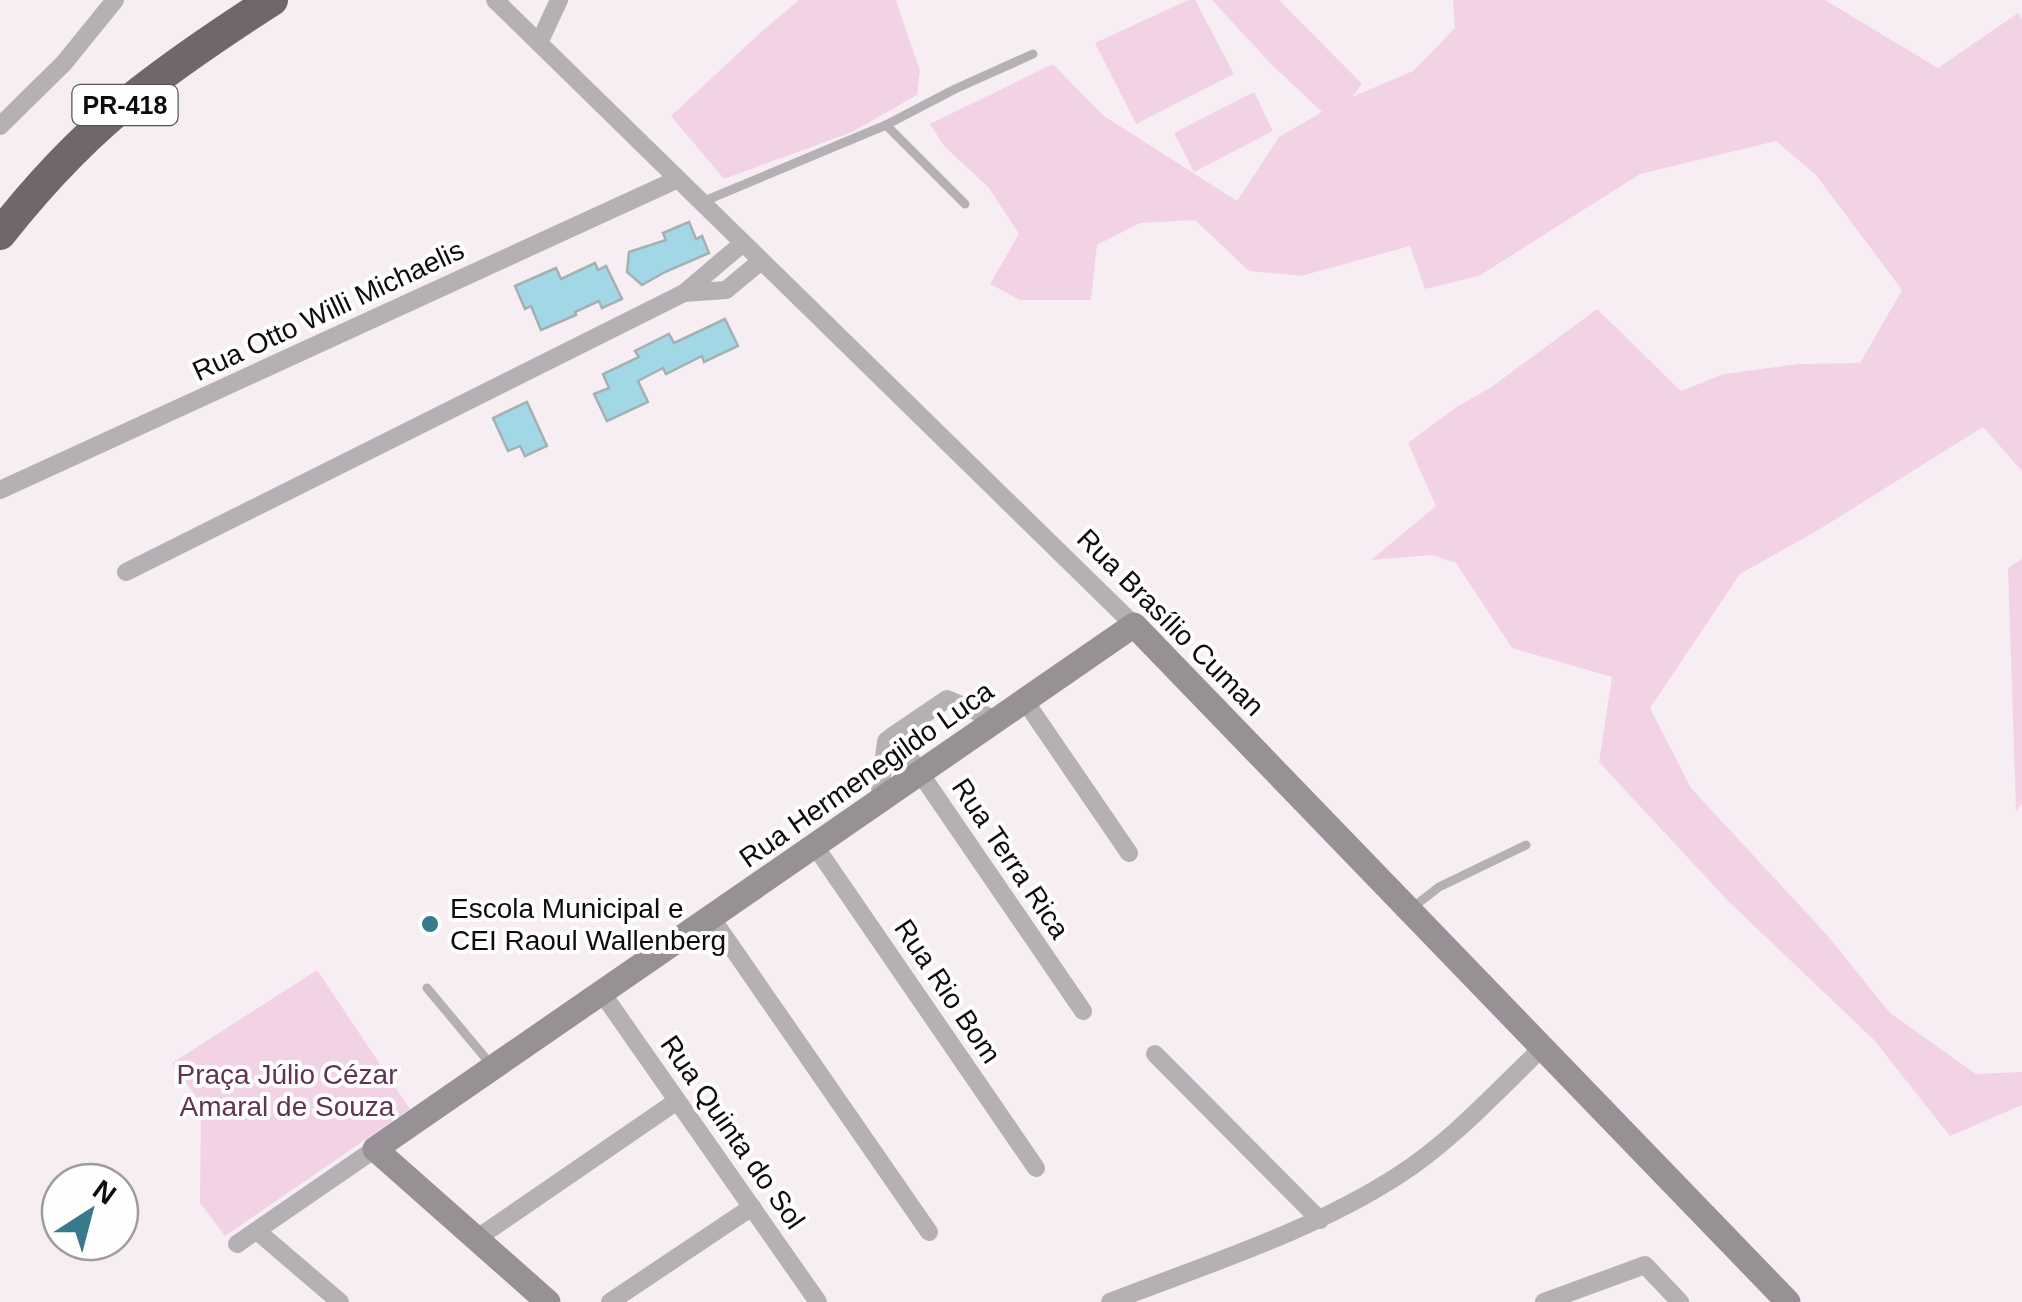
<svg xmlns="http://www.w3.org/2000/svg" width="2022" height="1302" viewBox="0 0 2022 1302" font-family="Helvetica,sans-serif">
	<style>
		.green { fill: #f2d3e6 }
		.building { fill: #a2d7e5; stroke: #a5b0b3; stroke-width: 2.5 }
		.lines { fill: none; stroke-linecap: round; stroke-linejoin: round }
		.lane { stroke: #b4b0b3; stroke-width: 9 }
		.street { stroke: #b4b0b3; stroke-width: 18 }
		.secondary { stroke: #979195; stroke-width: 25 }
		.highway { stroke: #6f676c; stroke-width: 32 }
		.poi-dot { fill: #377a8b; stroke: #fefefe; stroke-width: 4 }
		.labels { text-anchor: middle; stroke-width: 8; stroke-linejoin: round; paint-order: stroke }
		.shield { fill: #fefefe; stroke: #565455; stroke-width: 2.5 }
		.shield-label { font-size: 25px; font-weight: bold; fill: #0e0b0d }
		.street-label { font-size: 28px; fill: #0e0b0d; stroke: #fefefe }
		.poi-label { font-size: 28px; fill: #0e0b0d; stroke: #fefefe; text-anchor: start }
		.park-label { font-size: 28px; fill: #633154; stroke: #fefefe }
	</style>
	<rect width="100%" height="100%" fill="#f7eef4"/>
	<g class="green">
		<path d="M799 0H896L920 71 917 95 852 132 724 179 671 116 760 33Z"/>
		<path d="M1188 0H1195L1234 74 1136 124 1095 43Z"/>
		<path d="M1212 0H1279L1362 84 1352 97 1413 71 1455 28 1453 0H1825L1938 68 2018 13 2022 19V471L1983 427 1820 529 1740 574 1650 708 1691 788 1827 935 1890 1013 1976 1074 2022 1072V1105L1950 1136 1874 1040 1728 901 1599 762 1612 677 1512 648 1456 563 1432 555 1371 560 1436 506 1408 443 1458 406 1490 388 1597 309 1681 391 1724 374 1799 364 1860 363 1902 290 1816 175 1776 141 1640 174 1479 276 1425 289 1410 246 1301 276 1249 271 1195 220 1140 223 1097 245 1091 300H1020L990 284 1019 234 989 188 944 146 930 124 1053 64 1104 116 1237 201 1279 137 1322 112 1269 62Z"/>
		<path d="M1254 92 1273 131 1194 172 1174 133Z"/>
		<path d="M2022 559V803L2016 811 2008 568Z"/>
		<path d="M317 970 410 1109 225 1236 200 1203 201 1104 172 1063Z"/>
	</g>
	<g class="building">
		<path d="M689 222 696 239 702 236 709 253 665 272 642 285 627 272 629 252 666 240 663 233Z"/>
		<path d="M595 263 598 270 606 266 622 299 602 308 599 301 575 312 576 315 541 330 531 306 525 309 515 286 556 268 561 279Z"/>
		<path d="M725 319 738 346 704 362 702 356 666 374 663 368 638 381 648 402 607 421 594 394 609 388 603 374 639 357 635 351 669 334 674 343Z"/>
		<path d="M527 402 547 446 525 456 520 446 508 451 493 418Z"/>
	</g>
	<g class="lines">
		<g class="lane">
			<path d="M886 125 965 204"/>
			<path d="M702 202 886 125 955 89 1033 54"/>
			<path d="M1412 908 1439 887 1526 845"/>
			<path d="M427 988 493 1067"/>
		</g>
		<g class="street">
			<path d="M495 0 1134 625"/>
			<path d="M539 43 559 0"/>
			<path d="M0 126 64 63 115 0"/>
			<path d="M684 293 726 290 761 261"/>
			<path d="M0 490 678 179"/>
			<path d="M126 572 684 293 743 243"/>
			<path d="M1025 701 1129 853"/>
			<path d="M894 735 1083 1011"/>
			<path d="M879 801 886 741 894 735 947 699 997 720"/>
			<path d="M815 846 1036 1168"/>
			<path d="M711 917 929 1232"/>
			<path d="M602 993 818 1302"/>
			<path d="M1155 1054 1320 1220"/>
			<path d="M257 1231 340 1302"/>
			<path d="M476 1239 677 1101"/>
			<path d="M237 1244 375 1149"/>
			<path d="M610 1302 752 1207"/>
			<path d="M1110 1302C1207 1264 1311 1232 1399 1175 1452 1141 1497 1091 1543 1047"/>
			<path d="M1544 1302 1645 1265 1680 1302"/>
		</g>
		<path class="secondary" d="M548 1302 375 1149 1134 625 1788 1302"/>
		<path class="highway" d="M0 234C41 182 87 133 140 92 182 59 227 29 272 0"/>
	</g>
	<circle class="poi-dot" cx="430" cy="924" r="10"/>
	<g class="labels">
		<rect class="shield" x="72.5" y="85" width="105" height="40" rx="8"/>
		<g class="shield-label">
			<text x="125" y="114">PR-418</text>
		</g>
		<g class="street-label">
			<text transform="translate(328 310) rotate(-25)" y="10">Rua Otto Willi Michaelis</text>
			<text transform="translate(1171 622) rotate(45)" y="10">Rua Brasílio Cuman</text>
			<text transform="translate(866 774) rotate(-35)" y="10">Rua Hermenegildo Luca</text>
			<text transform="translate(1011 858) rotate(56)" y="10">Rua Terra Rica</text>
			<text transform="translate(948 991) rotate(56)" y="10">Rua Rio Bom</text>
			<text transform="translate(733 1132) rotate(55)" y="10">Rua Quinta do Sol</text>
		</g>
		<g class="poi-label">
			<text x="450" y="918">Escola Municipal e<tspan x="450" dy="32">CEI Raoul Wallenberg</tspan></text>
		</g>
		<g class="park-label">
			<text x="287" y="1084">Praça Júlio Cézar<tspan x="287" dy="32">Amaral de Souza</tspan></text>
		</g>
	</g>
	<g transform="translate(90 1212) rotate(36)"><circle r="48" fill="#fefefe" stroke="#9e9d9e" stroke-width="2.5"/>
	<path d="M0-8L18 38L0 25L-18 38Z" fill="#377a8b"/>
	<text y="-15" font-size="28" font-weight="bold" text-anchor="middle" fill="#0e0b0d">N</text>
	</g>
</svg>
